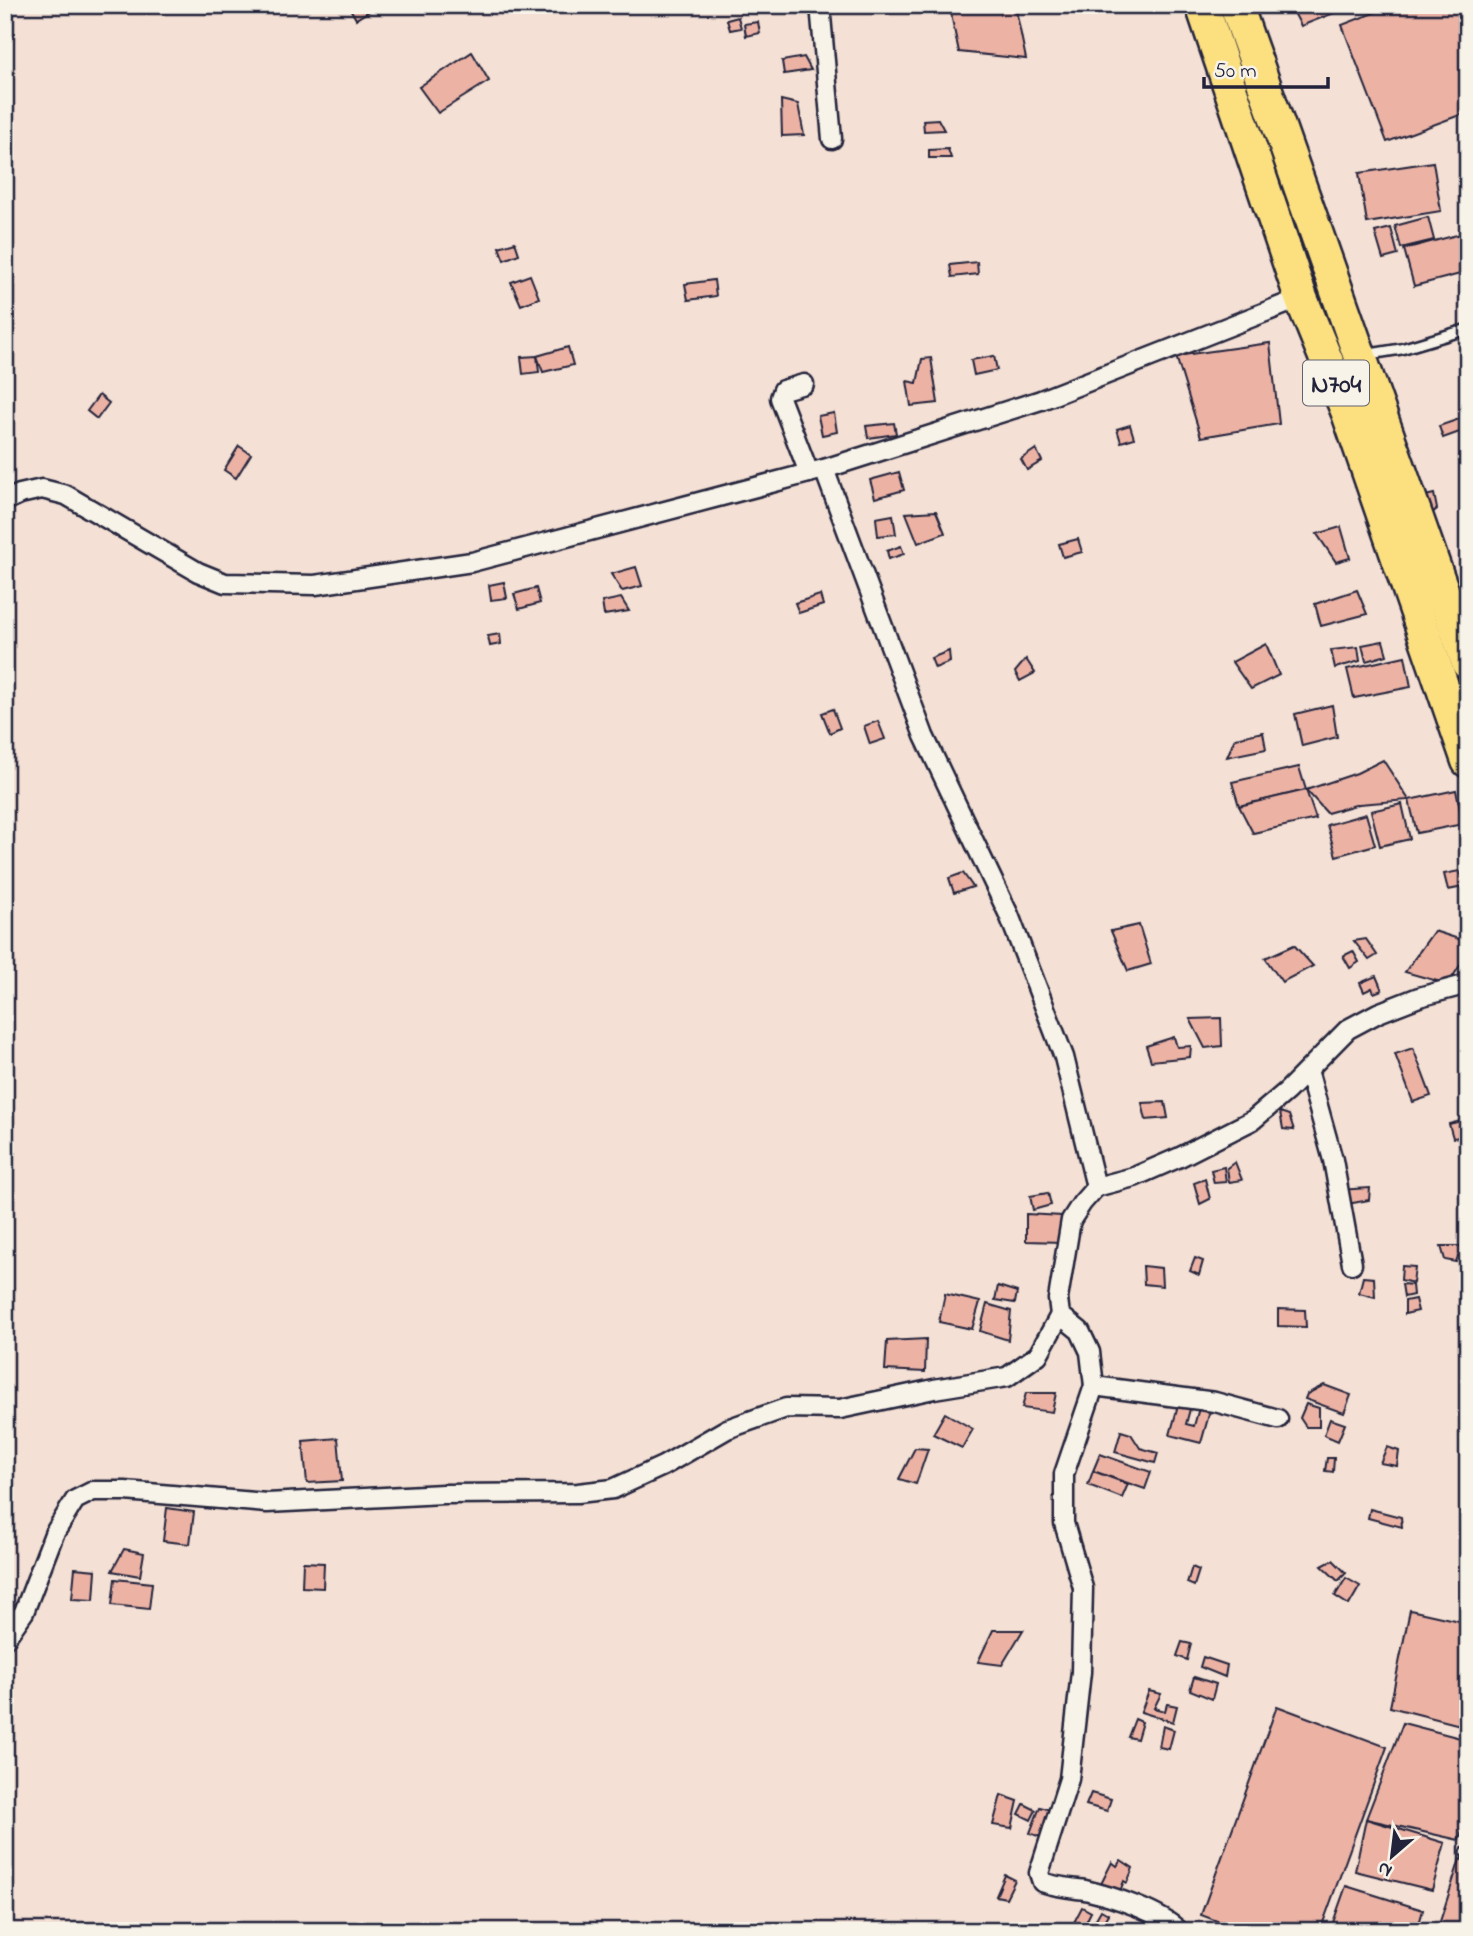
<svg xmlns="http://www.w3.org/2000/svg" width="1473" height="1936" viewBox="0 0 1473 1936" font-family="'Indie Flower',sans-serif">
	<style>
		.building { fill: #ecb3a5; stroke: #22223b; stroke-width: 2 }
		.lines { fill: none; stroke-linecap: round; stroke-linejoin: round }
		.lane-casing { stroke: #22223b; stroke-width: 14 }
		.street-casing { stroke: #22223b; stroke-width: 23 }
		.highway-casing { stroke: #22223b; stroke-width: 37 }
		.lane { stroke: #f7f3e8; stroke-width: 9 }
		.street { stroke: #f7f3e8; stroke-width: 18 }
		.highway { stroke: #fce080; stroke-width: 32 }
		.labels { text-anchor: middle; stroke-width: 7; stroke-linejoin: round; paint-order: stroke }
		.shield { fill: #f7f3e8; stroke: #62616f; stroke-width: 2 }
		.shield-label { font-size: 26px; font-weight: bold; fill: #22223b }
	</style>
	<rect width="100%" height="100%" fill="#f4e0d4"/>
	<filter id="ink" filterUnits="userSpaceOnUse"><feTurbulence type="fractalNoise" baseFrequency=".0143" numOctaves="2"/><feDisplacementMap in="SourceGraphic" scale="14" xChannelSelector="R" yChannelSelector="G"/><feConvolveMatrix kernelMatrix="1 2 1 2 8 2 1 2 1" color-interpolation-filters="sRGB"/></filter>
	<g filter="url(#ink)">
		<g class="building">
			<path d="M348 5H379L356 19Z"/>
			<path d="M949 5H1015L1026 59 959 52Z"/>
			<path d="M1290 5H1354L1301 26Z"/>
			<path d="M1394 5H1468V112L1387 142 1342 25Z"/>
			<path d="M738 17 741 28 730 30 727 20Z"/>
			<path d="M758 22 760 33 746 36 744 24Z"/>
			<path d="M472 52 489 81 438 113 419 87Z"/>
			<path d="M804 57 811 70 784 74 782 61Z"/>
			<path d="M781 100 798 104 804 135 782 136Z"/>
			<path d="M938 119 944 130 924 131 923 120Z"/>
			<path d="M948 149 951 158H929V150Z"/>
			<path d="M1433 162 1441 211 1367 223 1359 173Z"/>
			<path d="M1428 217 1434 240 1401 248 1395 226Z"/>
			<path d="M1391 228 1398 255 1383 259 1375 232Z"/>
			<path d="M1468 232V272L1414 286 1404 249Z"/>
			<path d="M515 242 519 254 504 260 499 247Z"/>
			<path d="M977 262 978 274 952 277 950 265Z"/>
			<path d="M530 275 539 298 521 305 511 282Z"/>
			<path d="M714 280 716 296 688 300 685 284Z"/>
			<path d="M1270 343 1279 424 1201 437 1176 356Z"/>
			<path d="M568 347 573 365 543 372 537 356Z"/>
			<path d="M537 356 539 372 523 374 521 357Z"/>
			<path d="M994 356 997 370 974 375 971 360Z"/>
			<path d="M931 358 938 403 911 406 907 381 917 383 922 359Z"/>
			<path d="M99 395 109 403 97 419 87 411Z"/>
			<path d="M834 413 837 432 822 435 818 416Z"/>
			<path d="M1468 416V429L1443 438 1439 426Z"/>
			<path d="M894 423 896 434 868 438 866 426Z"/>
			<path d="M1130 425 1134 438 1121 442 1117 429Z"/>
			<path d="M239 446 251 454 236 478 224 470Z"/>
			<path d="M1036 449 1042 461 1027 470 1021 459Z"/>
			<path d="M1468 453V484L1460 455Z"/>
			<path d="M899 472 904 490 875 498 870 480Z"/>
			<path d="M1434 494 1437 509 1426 518 1421 497Z"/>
			<path d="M936 511 945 533 918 543 906 513Z"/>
			<path d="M893 515 896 534 878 536 876 518Z"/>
			<path d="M1341 527 1350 558 1336 562 1317 534Z"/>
			<path d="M1078 539 1082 552 1063 557 1059 544Z"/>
			<path d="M901 546 904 554 889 559 887 551Z"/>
			<path d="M636 567 642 586 622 591 611 574Z"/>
			<path d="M504 582 507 598 491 600 489 585Z"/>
			<path d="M536 588 540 603 519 609 514 594Z"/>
			<path d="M1357 590 1367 614 1321 626 1315 604Z"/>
			<path d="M820 595 823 605 799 613 795 603Z"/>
			<path d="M621 598 629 611 604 615 602 602Z"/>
			<path d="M500 634 501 644 490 646 488 636Z"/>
			<path d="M1383 641 1387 655 1366 661 1362 645Z"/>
			<path d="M1266 644 1279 675 1251 689 1232 662Z"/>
			<path d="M1358 647 1360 661 1335 668 1331 650Z"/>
			<path d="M949 651 950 662 935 668 931 658Z"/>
			<path d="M1405 656 1411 687 1354 698 1347 669Z"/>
			<path d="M1026 659 1035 673 1020 681 1015 672Z"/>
			<path d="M1332 705 1337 737 1302 746 1295 714Z"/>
			<path d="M833 709 840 728 830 733 822 713Z"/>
			<path d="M878 721 885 739 870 744 864 726Z"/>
			<path d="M1263 732 1266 749 1227 757 1235 738Z"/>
			<path d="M1383 760 1409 800 1359 804 1327 813 1306 790 1357 773Z"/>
			<path d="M1299 767 1306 790 1239 806 1232 782Z"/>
			<path d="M1306 790 1316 819 1253 833 1239 806Z"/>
			<path d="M1456 790 1463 824 1417 833 1409 800Z"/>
			<path d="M1402 804 1410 839 1380 846 1371 811Z"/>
			<path d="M1366 814 1375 845 1336 856 1327 825Z"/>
			<path d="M1459 871 1468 886 1448 890 1444 874Z"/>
			<path d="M963 873 973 887 954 893 949 878Z"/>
			<path d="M1139 925 1151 964 1128 971 1111 931Z"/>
			<path d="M1434 931 1468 942V953L1448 984 1405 972Z"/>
			<path d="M1366 939 1377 955 1369 960 1354 941Z"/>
			<path d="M1294 945 1313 966 1282 982 1265 958Z"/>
			<path d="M1353 951 1359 962 1350 968 1343 956Z"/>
			<path d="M1376 976 1382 990 1374 993 1372 988 1364 992 1360 983Z"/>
			<path d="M1221 1018 1222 1046 1205 1048 1190 1019Z"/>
			<path d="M1174 1037 1177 1047 1191 1046 1190 1057 1151 1061 1146 1046Z"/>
			<path d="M1413 1048 1431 1096 1413 1102 1395 1054Z"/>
			<path d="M1165 1102 1168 1118 1146 1120 1142 1103Z"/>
			<path d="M1280 1112 1289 1115 1294 1130 1283 1129Z"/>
			<path d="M1465 1120 1468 1125V1136L1453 1138 1449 1124Z"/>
			<path d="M1235 1162 1242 1180 1229 1182 1227 1168Z"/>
			<path d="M1224 1167 1226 1182 1214 1183 1211 1170Z"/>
			<path d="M1205 1179 1210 1199 1200 1204 1194 1183Z"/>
			<path d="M1370 1188 1369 1200 1342 1205 1338 1190Z"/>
			<path d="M1048 1193 1051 1205 1033 1210 1030 1196Z"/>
			<path d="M1026 1214 1062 1216V1242L1026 1241Z"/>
			<path d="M1441 1246H1465L1463 1256H1458L1456 1262 1445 1260Z"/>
			<path d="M1195 1258 1203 1261 1199 1275 1190 1271Z"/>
			<path d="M1143 1266 1161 1268 1162 1286 1144 1284Z"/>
			<path d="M1402 1266 1415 1267 1413 1283 1401 1280Z"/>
			<path d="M1363 1277 1374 1278 1375 1297 1359 1293Z"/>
			<path d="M1402 1284 1412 1285 1413 1295 1404 1297Z"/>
			<path d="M998 1286 1017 1292 1015 1303 995 1300Z"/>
			<path d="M945 1294 980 1302 972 1329 939 1322Z"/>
			<path d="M1415 1299 1418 1311 1405 1314V1301Z"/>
			<path d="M987 1304 1011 1311 1008 1340 980 1331Z"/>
			<path d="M1278 1309 1305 1310 1306 1327 1278 1326Z"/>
			<path d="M926 1339 925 1372 885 1370 887 1341Z"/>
			<path d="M1324 1385 1351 1395 1344 1413 1305 1399 1307 1394Z"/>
			<path d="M1026 1393H1056L1052 1412 1022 1408Z"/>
			<path d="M1306 1404 1319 1408V1427H1306L1300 1418Z"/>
			<path d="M1178 1406 1190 1409 1186 1424 1194 1426 1199 1408 1210 1411 1201 1443 1170 1435Z"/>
			<path d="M945 1413 973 1429 962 1448 933 1434Z"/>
			<path d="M1330 1419 1345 1424 1338 1441 1324 1435Z"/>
			<path d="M1121 1431 1131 1434 1140 1448 1158 1453 1155 1463 1115 1452Z"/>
			<path d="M338 1438 342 1481 307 1483 303 1441Z"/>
			<path d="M1387 1447 1399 1451 1397 1466 1380 1463Z"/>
			<path d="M915 1448 928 1449 916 1484 899 1479Z"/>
			<path d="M1100 1454 1151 1472 1145 1489 1093 1471Z"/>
			<path d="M1327 1458H1334L1333 1472 1325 1471Z"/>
			<path d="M1093 1471 1128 1484 1122 1498 1088 1485Z"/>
			<path d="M167 1508 194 1512 190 1544 163 1541Z"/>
			<path d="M1370 1509 1401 1517 1402 1527 1368 1518Z"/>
			<path d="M124 1549 144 1553 140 1576 112 1571Z"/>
			<path d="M1333 1560 1346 1573 1338 1581 1322 1566Z"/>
			<path d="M303 1562 324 1563 323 1588 302 1587Z"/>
			<path d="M1192 1567 1199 1570 1194 1586 1187 1583Z"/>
			<path d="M75 1568 96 1570 94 1600 72 1599Z"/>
			<path d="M1346 1578 1360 1586 1349 1605 1335 1596Z"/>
			<path d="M115 1579 152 1583 149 1609 112 1605Z"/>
			<path d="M1410 1610 1468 1623V1727L1390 1707Z"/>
			<path d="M993 1630H1023L1002 1665 978 1662Z"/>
			<path d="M1182 1642 1191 1644 1187 1660 1177 1656Z"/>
			<path d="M1203 1657 1227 1665 1225 1677 1200 1667Z"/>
			<path d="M1194 1677 1216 1684 1212 1699 1190 1690Z"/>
			<path d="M1149 1691 1161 1694 1154 1708 1165 1711 1167 1704 1177 1706 1173 1722 1141 1712Z"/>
			<path d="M1277 1706 1387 1747 1320 1931H1244L1201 1915Z"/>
			<path d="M5 1708 14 1714 7 1728H5Z"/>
			<path d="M1135 1719 1142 1722 1137 1739 1128 1737Z"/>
			<path d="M1403 1723 1468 1740V1815L1459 1840 1366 1819Z"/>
			<path d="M1163 1726 1174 1730 1169 1749 1159 1747Z"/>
			<path d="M1091 1793 1111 1799 1107 1811 1086 1805Z"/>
			<path d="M1001 1795 1018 1801 1012 1828 993 1825Z"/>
			<path d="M1024 1804 1036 1810 1031 1820 1019 1814Z"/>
			<path d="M1040 1807 1054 1811 1045 1839 1030 1833Z"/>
			<path d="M1366 1819 1445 1843 1432 1890 1355 1871Z"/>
			<path d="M1460 1859 1468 1862V1931H1437Z"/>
			<path d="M1121 1860 1133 1868 1127 1883 1124 1881 1119 1894 1100 1886 1112 1862 1117 1866Z"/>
			<path d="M1005 1875 1015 1880 1006 1898 996 1896Z"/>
			<path d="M1346 1886 1423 1910 1417 1931H1330Z"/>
			<path d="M1082 1907 1091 1912 1087 1920 1093 1924 1101 1910 1108 1914 1098 1931 1070 1930Z"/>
		</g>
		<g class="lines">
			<defs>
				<g id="lane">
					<path d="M1364 355 1401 349 1468 329"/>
					<path d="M1466 1853 1468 1854"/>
				</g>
				<g id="street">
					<path d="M820 5 832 139"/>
					<path d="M804 384 783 390 780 398 809 473"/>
					<path d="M824 469 924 736 1009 915 1064 1057 1096 1187"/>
					<path d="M5 501 20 494 42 489 66 495 198 572 225 583 315 585 472 562 824 469 1041 400 1301 298"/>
					<path d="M1308 1070 1333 1160 1352 1264"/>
					<path d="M1094 1386 1215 1402 1278 1419"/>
					<path d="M5 1639 24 1612 54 1534 75 1500 93 1491H125L267 1503 443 1494 578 1493 613 1489 663 1466 727 1429 786 1408 840 1409 934 1389 1007 1377 1038 1355 1060 1315"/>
					<path d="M1179 1931C1161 1912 1111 1896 1085 1890 1070 1888 1056 1887 1042 1882L1039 1873 1069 1779 1081 1672 1083 1588 1064 1523V1474L1094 1386 1090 1352 1080 1331 1060 1315 1058 1299 1071 1220 1082 1203 1096 1187 1134 1177 1180 1157 1253 1120 1287 1091 1348 1029 1378 1013 1419 997 1468 984"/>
				</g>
				<g id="highway">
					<path d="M1202 5 1301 298 1348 413 1468 761"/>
					<path d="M1236 5 1468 663"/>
				</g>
			</defs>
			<use href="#lane" class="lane-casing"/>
			<use href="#street" class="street-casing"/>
			<use href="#highway" class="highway-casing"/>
			<use href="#lane" class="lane"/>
			<use href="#street" class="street"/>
			<use href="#highway" class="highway"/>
		</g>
	</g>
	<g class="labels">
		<rect class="shield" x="1303" y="360.5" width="66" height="45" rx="5"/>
		<g class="shield-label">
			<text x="1336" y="392">N704</text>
		</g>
	</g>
	<rect width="1473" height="1936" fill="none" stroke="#f7f3e8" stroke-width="28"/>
	<rect x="14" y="14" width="1445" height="1908" fill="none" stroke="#22223b" stroke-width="2.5" filter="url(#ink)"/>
	<g transform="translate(1392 1856) rotate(208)" stroke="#f7f3e8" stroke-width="5" paint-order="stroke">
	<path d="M0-5L12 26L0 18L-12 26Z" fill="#22223b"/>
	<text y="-10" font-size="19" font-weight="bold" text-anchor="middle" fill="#22223b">N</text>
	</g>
	<path d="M1204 77v10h124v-10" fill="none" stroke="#22223b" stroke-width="3.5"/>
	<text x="1214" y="77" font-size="21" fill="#22223b" stroke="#f7f3e8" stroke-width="5" paint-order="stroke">50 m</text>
</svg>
